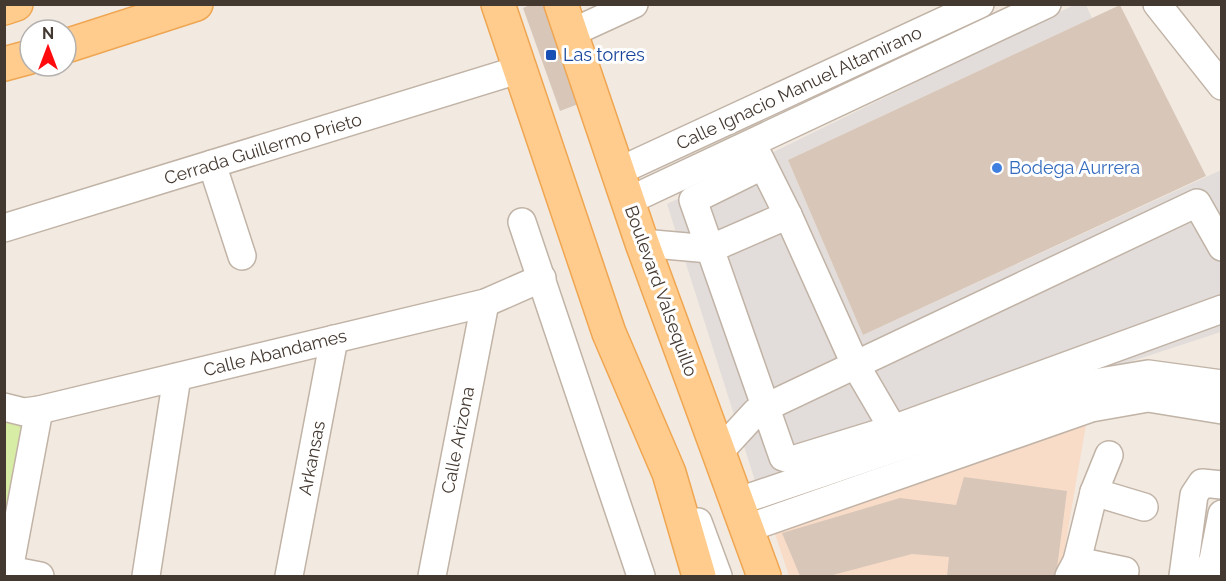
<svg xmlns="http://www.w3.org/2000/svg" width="1226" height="581" viewBox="0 0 1226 581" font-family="Raleway,sans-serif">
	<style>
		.commercial { fill: #f8dcc8 }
		.green { fill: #d7eca4 }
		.parking { fill: #e2ddda }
		.building { fill: #d8c6b8 }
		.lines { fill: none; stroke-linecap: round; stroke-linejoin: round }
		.minor-casing { stroke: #c1b3a6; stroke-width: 30 }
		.major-casing { stroke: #efa652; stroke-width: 36 }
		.minor { stroke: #fff; stroke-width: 27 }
		.major { stroke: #ffcc8d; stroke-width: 33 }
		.transit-dot { fill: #1a4fb4; stroke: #fff; stroke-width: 2 }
		.shop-dot { fill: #3f7fe0; stroke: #fff; stroke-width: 2 }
		.labels { text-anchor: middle; stroke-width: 6; stroke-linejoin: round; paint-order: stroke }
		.transit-label { font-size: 18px; fill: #164399; stroke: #fff; text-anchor: start }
		.street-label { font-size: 18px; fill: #443931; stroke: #fff }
		.shop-label { font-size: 18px; fill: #366cbe; stroke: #fff; text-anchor: start }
	</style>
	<rect width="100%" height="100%" fill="#f2eae0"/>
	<path class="commercial" d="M1086 425 1060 576H789L772 525Z"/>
	<path class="green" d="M5 408 24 413 5 569Z"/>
	<path class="parking" d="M1074 5H1086L1092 18 788 160 863 335 1221 170V332L756 484 667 204Z"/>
	<g class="building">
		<path d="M532 4H543L581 103 560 111 523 8Z"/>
		<path d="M1120 5 1206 176 863 335 788 160Z"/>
		<path d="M964 477 1067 491 1056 576H947L949 557 912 554 829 576H800L782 533 900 498 956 505Z"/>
	</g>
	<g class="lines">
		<defs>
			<g id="minor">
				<path d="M1157 4 1222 86"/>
				<path d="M573 32 634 4"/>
				<path d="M756 151 788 215 855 364 893 429"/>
				<path d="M212 164 242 256"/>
				<path d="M762 166 693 200 783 457 792 460 893 429 1222 309"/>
				<path d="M619 171 980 4"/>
				<path d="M628 201 1047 4"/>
				<path d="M522 222 641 576"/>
				<path d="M4 228 521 69"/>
				<path d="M642 243 710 249 788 215"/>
				<path d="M4 407 24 412 39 410 485 303 542 278"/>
				<path d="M720 451 756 412 1197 203 1222 247"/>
				<path d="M1094 492 1144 507"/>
				<path d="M739 501 1082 385 1148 374 1222 384"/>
				<path d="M698 522 718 576"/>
				<path d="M748 528 1091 408 1148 398 1222 410"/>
				<path d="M1077 561 1125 571"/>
				<path d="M4 569 40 576"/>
				<path d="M9 570 39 410"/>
				<path d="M146 576 177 377"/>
				<path d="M289 576 334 339"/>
				<path d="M432 576 485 303"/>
				<path d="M1069 576 1077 561 1094 492 1109 455"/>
				<path d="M1183 576 1194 495 1202 483 1222 485"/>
				<path d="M1206 576 1213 560 1222 514"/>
			</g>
			<g id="major">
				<path d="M498 4 609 333 669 473 699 576"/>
				<path d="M561 4 642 243 764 576"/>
				<path d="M4 8 16 4"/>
				<path d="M66 46 196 4"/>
				<path d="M4 64 30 57"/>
			</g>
		</defs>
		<use href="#minor" class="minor-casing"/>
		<use href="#major" class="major-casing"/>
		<use href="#minor" class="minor"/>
		<use href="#major" class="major"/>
	</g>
	<rect class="transit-dot" x="545" y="49" width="12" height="12" rx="3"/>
	<circle class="shop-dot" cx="997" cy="168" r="6"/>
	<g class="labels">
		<g class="transit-label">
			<text x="563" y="61">Las torres</text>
		</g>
		<g class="street-label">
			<text transform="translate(799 88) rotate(-25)" y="6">Calle Ignacio Manuel Altamirano</text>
			<text transform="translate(263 149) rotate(-17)" y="6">Cerrada Guillermo Prieto</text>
			<text transform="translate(661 291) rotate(70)" y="6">Boulevard Valsequillo</text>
			<text transform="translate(275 353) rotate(-14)" y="6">Calle Abandames</text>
			<text transform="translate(458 440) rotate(-79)" y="6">Calle Arizona</text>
			<text transform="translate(312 458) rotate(-79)" y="6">Arkansas</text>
		</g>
		<g class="shop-label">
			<text x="1009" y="174">Bodega Aurrera</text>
		</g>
	</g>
	<rect width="1226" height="581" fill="none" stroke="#443931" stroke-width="12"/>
	<g transform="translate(48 48)"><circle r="28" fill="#ffffff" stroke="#b4b0ad" stroke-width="1.5"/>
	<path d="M0-4.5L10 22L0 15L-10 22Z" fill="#ff0b0e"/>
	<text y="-9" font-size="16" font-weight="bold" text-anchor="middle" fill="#443931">N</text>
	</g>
</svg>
